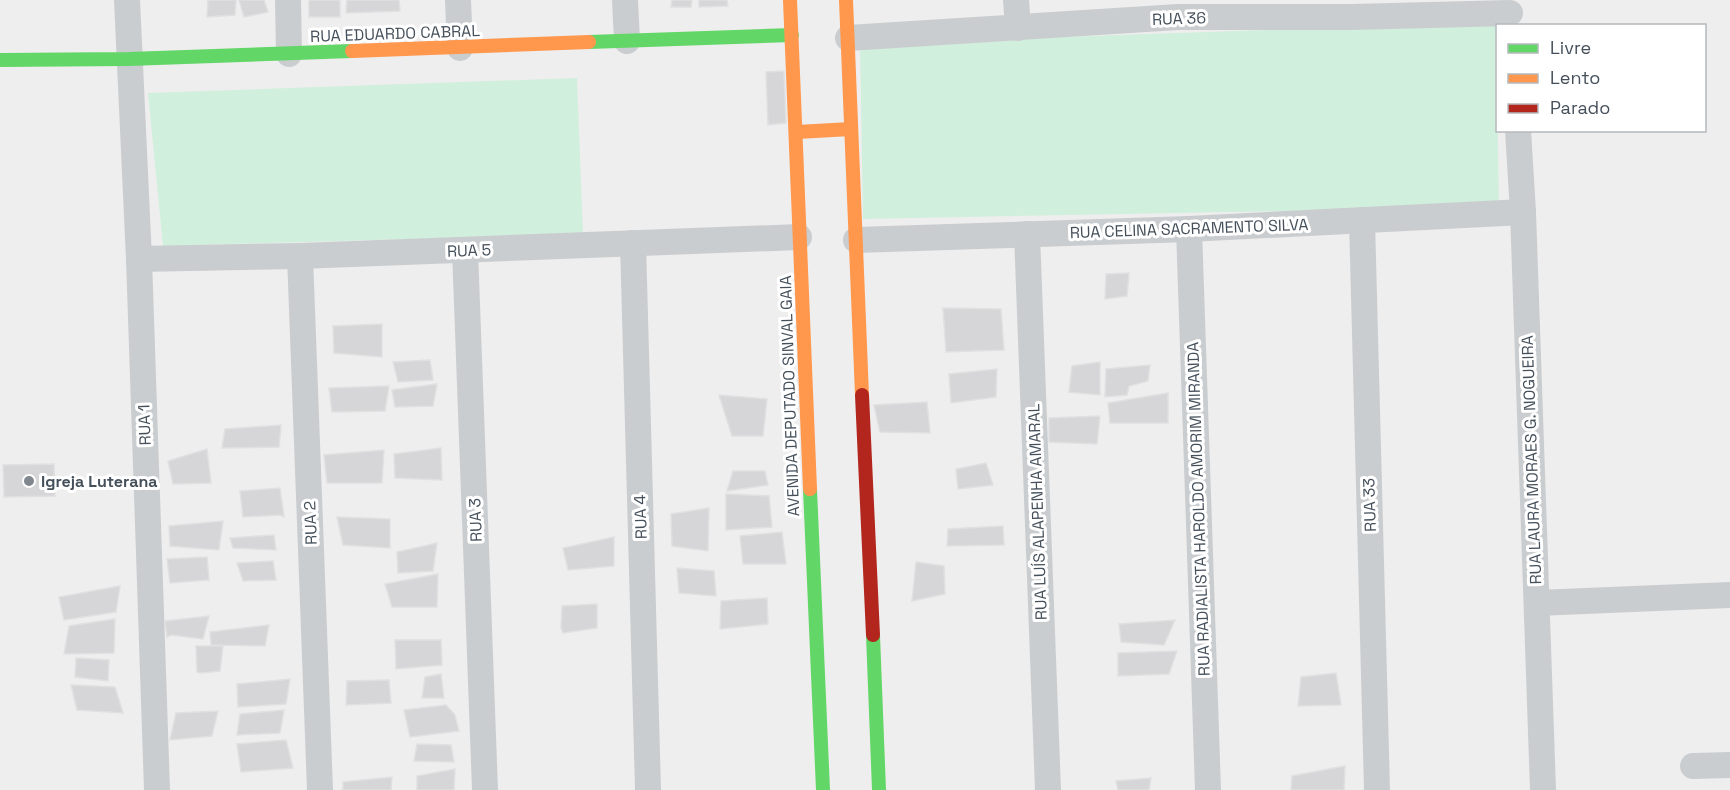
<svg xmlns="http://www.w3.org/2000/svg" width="1730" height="790" viewBox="0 0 1730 790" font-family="'Space Grotesk',sans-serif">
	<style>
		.green { fill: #d1efdd }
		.building { fill: #d6d6d8; stroke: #e0e0e1; stroke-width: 1.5 }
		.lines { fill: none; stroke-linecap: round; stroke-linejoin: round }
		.street { stroke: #cacdcf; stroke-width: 26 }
		.fast { stroke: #63d668; stroke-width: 14 }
		.slow { stroke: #ff974d; stroke-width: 14 }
		.jam { stroke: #b3261e; stroke-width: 14 }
		.poi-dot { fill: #80878e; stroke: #fff; stroke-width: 2 }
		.labels { text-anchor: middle; stroke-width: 6; stroke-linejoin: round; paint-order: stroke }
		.street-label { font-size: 16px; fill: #45505b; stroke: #fff }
		.poi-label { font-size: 16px; font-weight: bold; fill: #45505b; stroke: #fff; text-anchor: start }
	</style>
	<rect width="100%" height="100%" fill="#efeeee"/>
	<g class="green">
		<path d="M1496 22 1499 207 863 219 860 44Z"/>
		<path d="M577 78 583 234 163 246 148 93Z"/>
	</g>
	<g class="building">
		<path d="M208 0H236L235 15 207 17Z"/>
		<path d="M239 0H264L268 12 244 17Z"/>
		<rect x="309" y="0" width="31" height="17"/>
		<path d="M347 0H399L400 11 346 13Z"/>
		<path d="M672 0H692L691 7H671Z"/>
		<path d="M699 0H727L728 6 699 7Z"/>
		<path d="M784 71 786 123 768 125 766 72Z"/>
		<path d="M1129 273 1127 296 1105 299 1106 274Z"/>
		<path d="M943 308 1001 309 1004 350 946 352Z"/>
		<path d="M382 324V357L334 353 333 326Z"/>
		<path d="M430 360 433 380 398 382 393 362Z"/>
		<path d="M1100 362V395L1069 392 1072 366Z"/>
		<path d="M1150 365 1148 381 1129 386 1127 395 1105 397 1106 369Z"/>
		<path d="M997 369 996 397 951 403 949 374Z"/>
		<path d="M437 384 433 406 395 407 392 390Z"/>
		<path d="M389 386 385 411 332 412 329 388Z"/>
		<path d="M1168 393V423H1110L1108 403Z"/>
		<path d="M719 395 767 399 763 436H732Z"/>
		<path d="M927 402 930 433 880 432 874 405Z"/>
		<path d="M1100 416 1097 444 1049 442V418Z"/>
		<path d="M281 425 279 447 222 448 225 429Z"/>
		<path d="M441 448 442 480 395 478 394 454Z"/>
		<path d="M207 449 211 483 173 484 168 461Z"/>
		<path d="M384 450 382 483H327L324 455Z"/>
		<path d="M986 463 993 485 958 489 956 469Z"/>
		<path d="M54 464 55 496 4 497 3 465Z"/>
		<path d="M733 471H765L768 485 727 491Z"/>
		<path d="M280 488 284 517 280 515 243 517 240 491Z"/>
		<path d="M726 494 769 496 772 527 726 530Z"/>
		<path d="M709 508 708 551 672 546 671 514Z"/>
		<path d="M337 517 390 519V548L343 545Z"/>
		<path d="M223 521 219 550 170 546 169 526Z"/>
		<path d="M1003 526 1004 545 947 546 948 529Z"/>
		<path d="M782 532 786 564H743L740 536Z"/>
		<path d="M274 535 276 550 233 548 230 538Z"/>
		<path d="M614 537V566L568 570 563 548Z"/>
		<path d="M437 543 433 571 398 573 397 552Z"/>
		<path d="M207 557 209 580 170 583 167 559Z"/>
		<path d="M273 561 276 580 243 581 237 563Z"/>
		<path d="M916 562 944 566 945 594 912 601Z"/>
		<path d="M677 568 714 571 716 596 679 593Z"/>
		<path d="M438 574 437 607H392L385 584Z"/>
		<path d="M120 586 116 612 64 620 59 597Z"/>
		<path d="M767 598 768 624 720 629 721 601Z"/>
		<path d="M597 604V628L563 633 561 628 562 606Z"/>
		<path d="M209 616 203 639 171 635 167 637 165 621Z"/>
		<path d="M115 619 114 653 64 654 69 626Z"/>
		<path d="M1175 620 1164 645 1121 642 1119 624Z"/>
		<path d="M269 625 265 646 211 645 210 632Z"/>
		<path d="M395 640H441L442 665 396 669Z"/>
		<path d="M196 646H223L220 671 201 673 197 672Z"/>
		<path d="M1177 651 1169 674 1118 676V653Z"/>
		<path d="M76 658 109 660 108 681 75 677Z"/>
		<path d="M1336 673 1341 705 1298 706 1301 677Z"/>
		<path d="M441 674 444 698H422L425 677Z"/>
		<path d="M290 679 286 704 238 707 237 684Z"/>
		<path d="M389 680 391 703 346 705 347 681Z"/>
		<path d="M71 685 115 687 123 713 77 710Z"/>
		<path d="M446 705 455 715 459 731 410 737 404 710Z"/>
		<path d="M284 710 280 733 237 735 240 714Z"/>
		<path d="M218 711 212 736 170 740 176 713Z"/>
		<path d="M286 740 293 768 241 772 237 744Z"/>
		<path d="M417 744 451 745 454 762 414 761Z"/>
		<path d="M1345 766 1344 790H1291L1292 776Z"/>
		<path d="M455 769 454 790H417V776Z"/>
		<path d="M392 777 391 790H343V782Z"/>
		<path d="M1151 778 1149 790H1118L1116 781Z"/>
	</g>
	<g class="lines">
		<g class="street">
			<path d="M127 0 139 259 157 790"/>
			<path d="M288 0 289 54"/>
			<path d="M458 0 460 48"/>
			<path d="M625 0 627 41"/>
			<path d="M1016 0 1018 28"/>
			<path d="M848 38 1178 17H1352L1510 13"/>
			<path d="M1518 130 1523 212 1543 790"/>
			<path d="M1362 220 1377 790"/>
			<path d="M1189 229 1208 790"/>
			<path d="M1027 234 1048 790"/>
			<path d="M856 240 1189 229 1523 212"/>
			<path d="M633 243 648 790"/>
			<path d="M465 250 485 790"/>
			<path d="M300 256 320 790"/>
			<path d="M139 259 300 256 799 237"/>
			<path d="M1537 603 1730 595"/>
			<path d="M1693 766 1730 765"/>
		</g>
		<g class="fast">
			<path d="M589 42 792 35"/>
			<path d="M0 60 129 59 352 51"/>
			<path d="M810 489 823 790"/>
			<path d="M873 635 879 790"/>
		</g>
		<g class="slow">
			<path d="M790 0 810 489"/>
			<path d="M846 0 862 395"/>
			<path d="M352 51 589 42"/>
			<path d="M797 132 851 129"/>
		</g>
		<path class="jam" d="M862 395 873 635"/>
	</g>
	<circle class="poi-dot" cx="29" cy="481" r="6"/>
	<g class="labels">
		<g class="street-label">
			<text transform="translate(1179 18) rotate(-2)" y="6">RUA 36</text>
			<text transform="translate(395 33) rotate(-2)" y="6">RUA EDUARDO CABRAL</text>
			<text transform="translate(1189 228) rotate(-2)" y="6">RUA CELINA SACRAMENTO SILVA</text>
			<text transform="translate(469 250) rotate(-2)" y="6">RUA 5</text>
			<text transform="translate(789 396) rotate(-92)" y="6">AVENIDA DEPUTADO SINVAL GAIA</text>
			<text transform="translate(144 425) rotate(-92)" y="6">RUA 1</text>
			<text transform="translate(1531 460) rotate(-92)" y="6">RUA LAURA MORAES G. NOGUEIRA</text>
			<text transform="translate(1369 505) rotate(-92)" y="6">RUA 33</text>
			<text transform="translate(1198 509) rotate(-92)" y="6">RUA RADIALISTA HAROLDO AMORIM MIRANDA</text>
			<text transform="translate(1037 512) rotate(-92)" y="6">RUA LUÍS ALAPENHA AMARAL</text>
			<text transform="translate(640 517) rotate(-92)" y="6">RUA 4</text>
			<text transform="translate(475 520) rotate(-92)" y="6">RUA 3</text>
			<text transform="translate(310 523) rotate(-92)" y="6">RUA 2</text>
		</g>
		<g class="poi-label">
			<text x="41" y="487">Igreja Luterana</text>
		</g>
	</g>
	<rect x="1496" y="24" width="210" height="108" fill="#ffffff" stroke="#b5b9bd" stroke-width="1.5"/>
	<rect x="1508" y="44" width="30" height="9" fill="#63d668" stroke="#b5b9bd" stroke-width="1.5"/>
	<text x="1550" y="54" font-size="18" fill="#45505b">Livre</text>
	<rect x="1508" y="74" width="30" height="9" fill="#ff974d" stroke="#b5b9bd" stroke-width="1.5"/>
	<text x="1550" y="84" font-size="18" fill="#45505b">Lento</text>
	<rect x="1508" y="104" width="30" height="9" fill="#b3261e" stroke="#b5b9bd" stroke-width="1.5"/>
	<text x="1550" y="114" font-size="18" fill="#45505b">Parado</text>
</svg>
